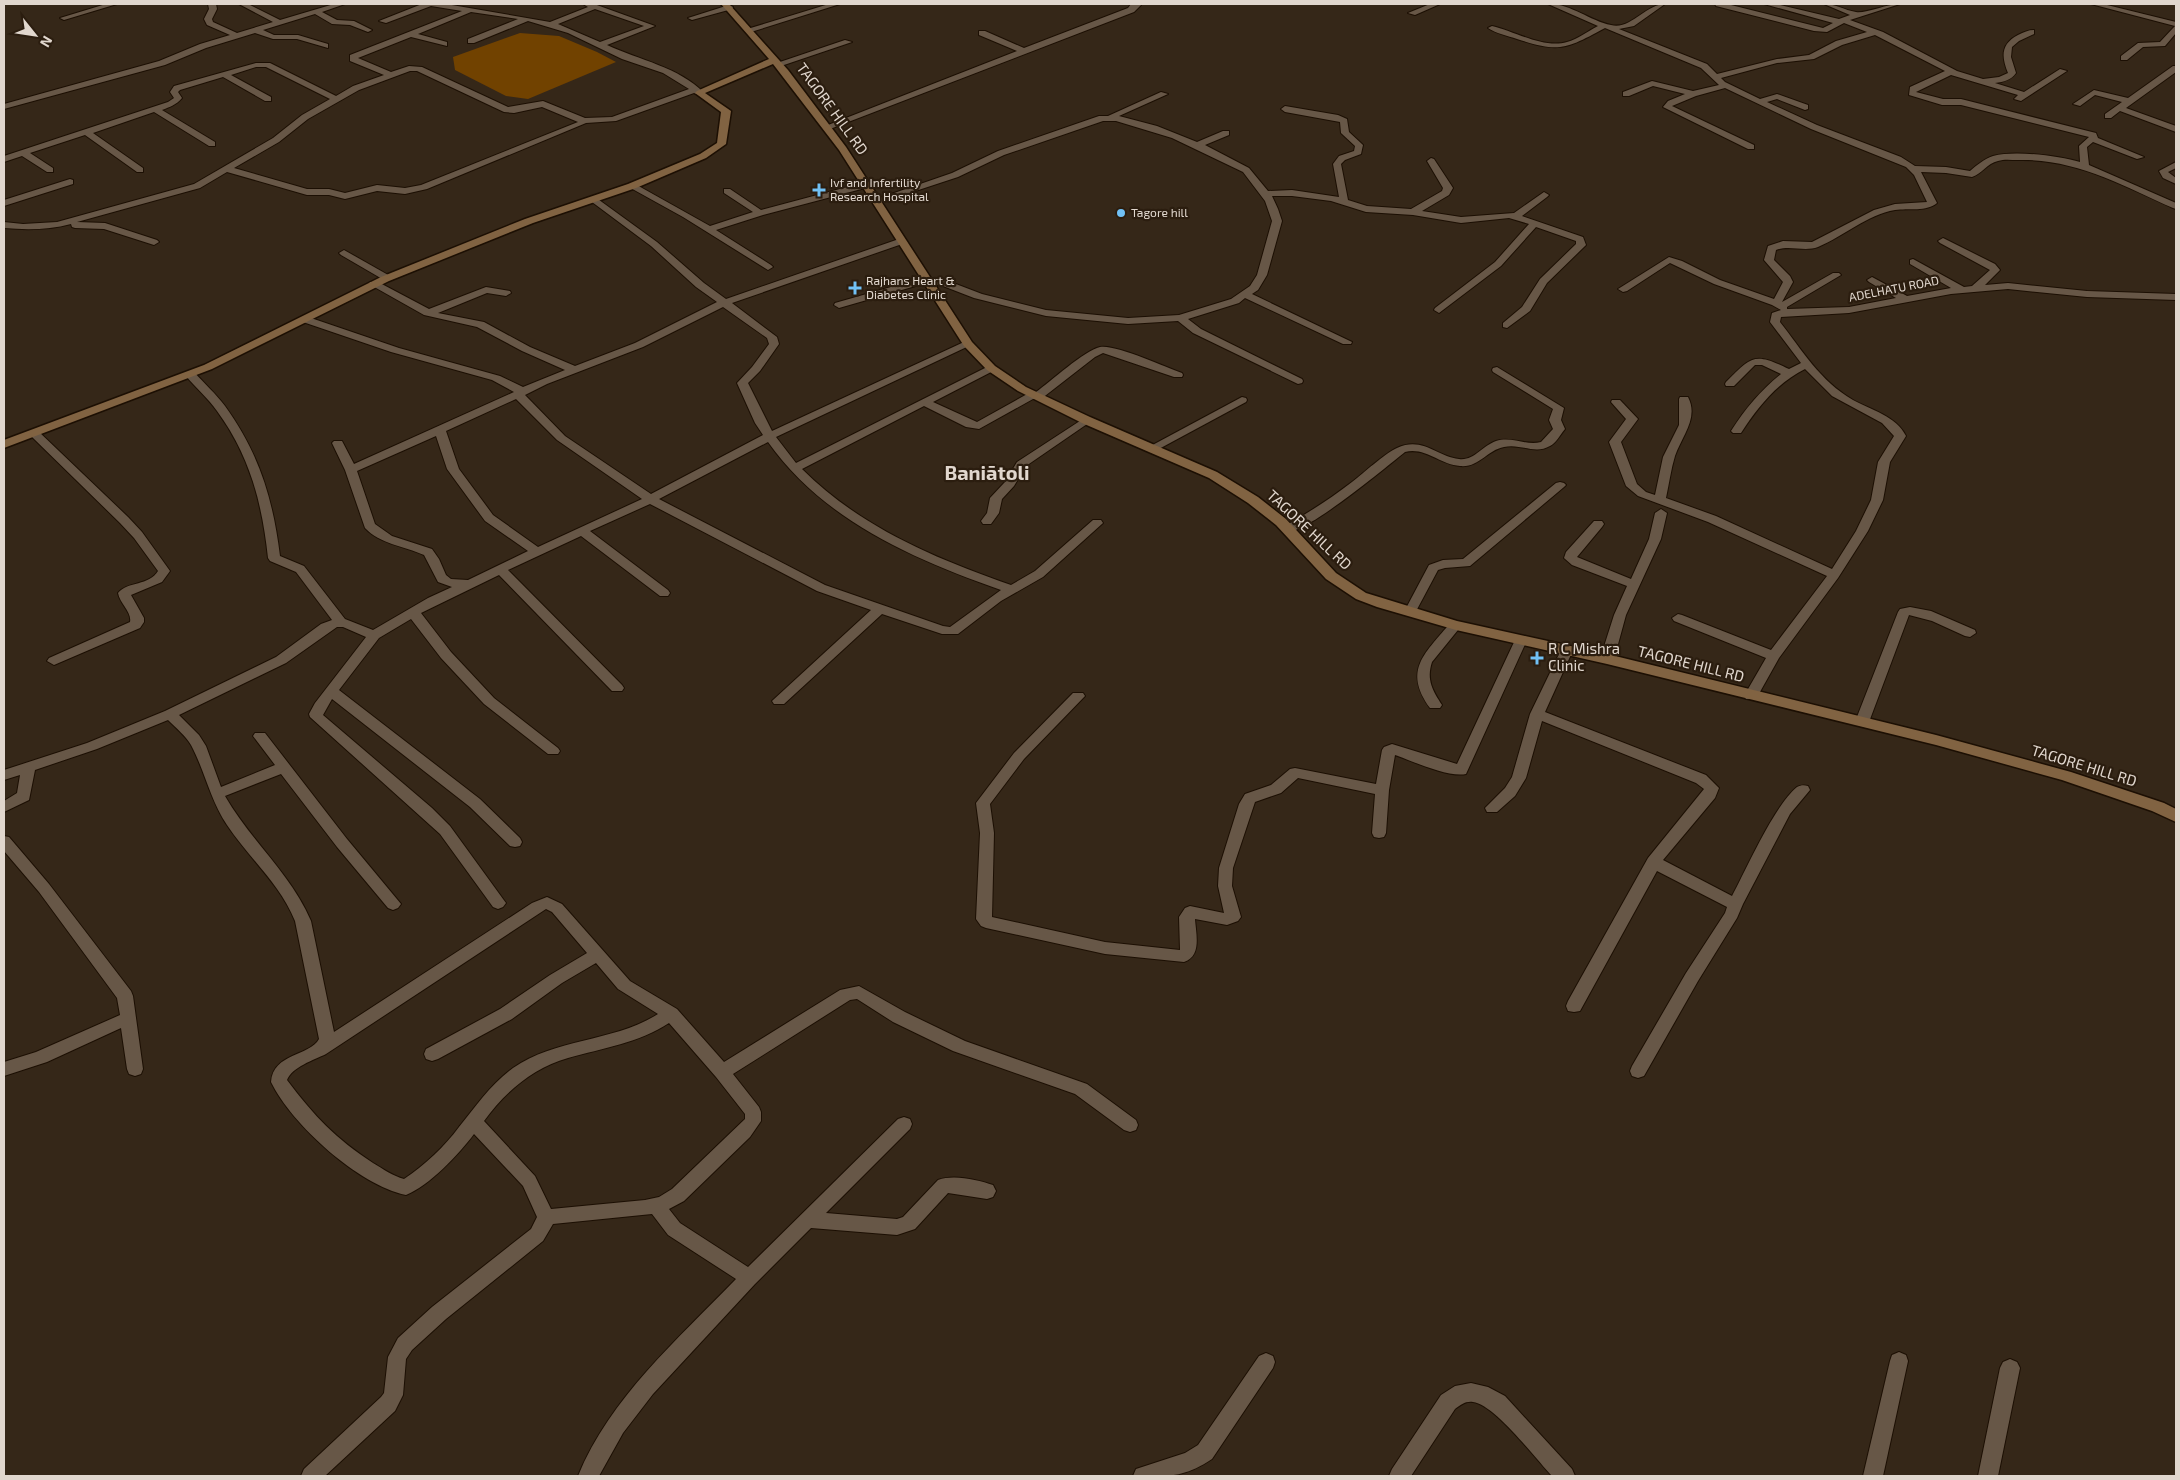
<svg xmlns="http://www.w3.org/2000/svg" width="2180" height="1480" viewBox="0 0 2180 1480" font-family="'Exo 2',sans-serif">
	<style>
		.water { fill: #714200 }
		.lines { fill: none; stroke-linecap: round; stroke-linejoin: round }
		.street-casing { stroke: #1c0f03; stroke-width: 2 }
		.secondary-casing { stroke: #1c0f03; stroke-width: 3 }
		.street { fill: #675747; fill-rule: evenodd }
		.secondary { fill: #816342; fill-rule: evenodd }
		.poi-dot { fill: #71c1f5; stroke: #2b1d0f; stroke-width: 2 }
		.labels { text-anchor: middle; stroke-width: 4.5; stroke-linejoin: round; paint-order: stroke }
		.far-poi-label { font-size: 12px; fill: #e1d7ce; stroke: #2b1d0f; text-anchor: start }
		.far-street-label { font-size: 12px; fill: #e1d7ce; stroke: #2b1d0f }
		.street-label { font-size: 15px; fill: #e1d7ce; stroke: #2b1d0f }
		.poi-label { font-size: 15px; fill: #e1d7ce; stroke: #2b1d0f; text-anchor: start }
		.district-label { font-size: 20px; font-weight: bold; fill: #e1d7ce; stroke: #2b1d0f }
	</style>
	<rect width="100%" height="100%" fill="#352718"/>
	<path class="water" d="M520 33 559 36 597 52 616 62 528 99 506 96 455 70 453 57Z"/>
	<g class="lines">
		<defs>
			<g id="street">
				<path d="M106 4H117L64 20 60 18Z"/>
				<path d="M208 4H216L217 9 212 19 213 22 237 33 273 22 239 4H248L280 20 334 4H345L322 12 337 20 354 21 372 30 368 32 350 25 332 24 315 14 263 30 274 35H298L328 44V48L297 39H273L255 33 206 48 165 65 4 109V104L159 61 200 44 230 35 207 25 204 19 209 9Z"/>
				<path d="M422 4H446L550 22 588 7 583 4H594L655 26 607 45C639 60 679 67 704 93L700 95 694 93 616 121 586 123 427 189 405 194 377 191 345 199 329 195H307L227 172 200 188 77 222 105 223 157 240 159 242 154 245 104 229 75 228 72 227 71 224C49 230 26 230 4 228V222L23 224 57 222 194 184 273 138 302 115 330 99 266 67H256L231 75 271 97V101H265L223 77 180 90 178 92 182 98C176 105 170 107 162 110L215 142V146H209L154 112 93 133 143 168V172H137L85 135 30 153 53 168V172H47L22 156 4 162V156L168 102 174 98 170 92 174 86 256 63H270L336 96 353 86 384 75 350 61V55L462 11 431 6 386 23 379 21ZM595 9 644 26 600 42 558 24ZM471 12 518 19 468 39V43H474L528 21 568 33 622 59 663 73 689 89 612 117 585 118 543 101 508 107 422 67 409 66 391 72 358 58 411 37 447 46V42L418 34ZM410 71H417L504 112 514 113 542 107 578 122 421 185 405 188 377 185 345 193 329 189H307L234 168 279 142 308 119 359 90Z"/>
				<path d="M829 4H840L751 32 744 30Z"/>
				<path d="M1131 4 1141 5 1134 12 830 129 823 127 1017 51 979 35V31H985L1024 48 1128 8Z"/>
				<path d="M1430 4H1440L1415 15 1408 13Z"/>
				<path d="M1548 4C1570 3 1590 21 1611 25 1631 30 1646 4 1665 4L1634 26 1619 29 1707 64 1717 74 1777 59 1809 55 1836 41 1867 32 1844 23 1827 32 1814 31 1716 6 1715 4H1727L1823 28 1833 23 1764 4H1776L1839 19 1850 15 1824 4C1836 4 1844 10 1856 12 1864 14 1887 4 1900 4L1850 20 1883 32 1957 71 1983 79 1999 77 2008 73C2001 56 2001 44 2018 35 2024 32 2028 30 2034 30V34L2019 41 2012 47 2011 57 2016 73C2011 80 2004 82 1995 83L2024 92 2060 69 2067 71 2021 101 2014 99 2018 95 1951 75 1916 92 1943 99H1961L2096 133 2098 138 2144 157 2137 159 2093 142 2087 147 2089 165 2176 203V209L2173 208C2122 185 2074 158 2017 160 2011 160 2004 159 1998 161 1987 163 1982 174 1972 177L1946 173 1921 172 1937 203C1927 212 1908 208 1895 210 1867 215 1844 236 1818 247 1805 252 1789 245 1776 250L1774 260 1790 276 1793 282 1782 302 1833 273H1839L1841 275 1787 307V309L1849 307 1896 298 1869 282 1867 280 1872 277 1907 296 1951 288 1910 264V260L1913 259 1964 287 1972 286 1990 270 1940 243 1938 241 1943 238 1995 264 2000 270 1985 285 2008 283 2087 291 2176 294V300L2087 297 2008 289 1951 294 1849 313 1781 317 1780 322C1802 350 1820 381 1853 400 1871 410 1896 416 1906 436L1890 462 1883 500 1868 531 1838 578 1779 658 1756 699H1746L1744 696 1766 658 1674 621 1672 618 1678 614 1682 615 1771 650 1827 576 1708 522 1638 496 1626 486 1609 442 1626 419 1611 402 1612 400H1620L1638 419 1621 442 1637 484 1646 492 1655 495 1663 457 1679 425V399L1680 397H1688C1699 418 1682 436 1675 456 1671 469 1669 484 1666 498L1716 516 1832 569 1856 531 1871 500 1878 462 1894 436 1882 423 1832 396 1805 369C1777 383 1758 407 1741 433H1733L1731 431C1745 409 1761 390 1781 374L1762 365H1755L1734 386H1726L1725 384 1726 382C1752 356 1754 352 1789 369L1801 363 1770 322 1772 313 1781 310 1772 305 1714 284 1670 263 1627 291 1623 292 1618 289 1669 257 1682 261 1720 280 1774 299 1783 282 1764 260 1768 246 1783 241 1812 242 1874 210 1895 204 1927 202 1914 175 1906 167 1811 129 1725 88 1696 96 1672 106 1754 145V149H1748L1663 107 1668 101 1685 94 1653 86 1629 96H1623V92L1652 81 1693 91 1719 85 1701 68 1605 28C1566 49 1560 53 1517 39 1508 36 1495 33 1488 28L1492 26C1514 31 1544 49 1567 42 1578 39 1588 31 1598 26ZM1875 35 1945 71 1910 87 1909 95 1942 105H1961L2089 137 2079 146 2080 162C2059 156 2015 150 1993 156 1984 159 1977 165 1970 171L1946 167 1915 166 1901 157 1817 125 1767 102 1777 99 1805 110 1808 109V105L1777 94 1760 99 1725 82 1721 78 1777 63 1814 59 1842 45Z"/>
				<path d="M2091 4H2103L2176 22V33L2165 46 2143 47 2127 60H2121V56L2138 43 2160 42 2175 26Z"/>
				<path d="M729 5 733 7 732 9 692 20 688 18Z"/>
				<path d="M845 40 852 42 781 66 774 64Z"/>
				<path d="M2173 66H2176V72L2126 108 2176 126V132L2120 111 2111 118H2105V114L2122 102 2095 95 2080 106 2073 104 2094 90 2128 98Z"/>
				<path d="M1161 92 1168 94 1119 116 1157 126 1197 142 1223 131H1229V135L1205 145 1249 168 1268 191 1292 190 1339 197 1333 164 1339 156 1354 151 1355 146 1341 133 1340 122 1285 112 1281 109 1285 106 1338 115 1347 119 1349 132 1363 145 1361 154 1345 160 1341 164 1348 200 1367 206 1411 209 1442 191 1443 188 1427 161 1431 158 1434 159 1453 188 1449 195 1422 211 1461 217 1514 213 1544 192 1549 195 1547 197 1522 216 1583 237 1586 245 1547 283 1530 311 1507 328 1503 327V323L1522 307 1540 279 1576 244V241L1536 227 1501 266 1439 313 1434 310 1435 308 1495 262 1529 224 1509 218 1461 223 1413 215 1366 212 1331 201 1292 196H1272L1278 209 1282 221 1267 275 1258 290 1252 294 1352 342 1351 344H1343L1245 298 1239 303 1188 319 1201 329 1302 379 1303 381 1302 383 1298 384 1193 333 1178 321 1128 324 1046 316 974 298 943 286 926 283 839 308 834 305 835 303 926 277 948 281 982 294 1046 310 1128 318 1179 315 1231 299 1250 286 1257 275 1272 221 1265 201 1243 172 1172 138 1116 121H1103L1004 155 958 177 879 203 876 204 871 201 952 173 998 151 1099 116H1108Z"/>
				<path d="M2176 162V168L2168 172 2176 178V184L2163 178 2159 171Z"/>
				<path d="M70 179 73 180V184L4 206V200Z"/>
				<path d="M866 182 869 183V187L763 215 716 230 771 265 773 267 768 270 683 217 627 186 632 183 635 184 710 226 753 212 724 193V189H730L761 210Z"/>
				<path d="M595 197 657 242 704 283 726 299 899 239H905V243L732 303 777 337 779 344 760 371 748 383 772 431 964 342 968 341 973 344 776 437 796 463 991 365 996 368 995 370 933 402 977 422 1029 393 1036 392C1050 382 1085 350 1100 347 1115 344 1165 367 1182 373L1183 375 1182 377H1174L1103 353 1095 357 1041 399H1033L979 429 966 427 924 406 802 469C860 527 934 558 1011 585L1035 571 1093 520H1101L1103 523 1043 577 1001 601 958 634H942L882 614 784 704H774L772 701 871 610 817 591 650 504 590 531 668 590 670 593 668 596H660L581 536 508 570 622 685 624 688 622 691H612L499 575 421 613 451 652 494 698 558 748 560 751 558 754H548L484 704 441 658 411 619 379 638 339 690 480 799 520 838 522 842 520 846 515 847 510 846 470 807 332 699 323 715 432 808 450 826 503 899 506 903 503 907 498 909 493 907 440 834 310 717 309 714 315 703 366 637 343 627H337L286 663 179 715 199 735 206 746 221 787 275 765 253 736 255 733H265L347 839 401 904 398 908 393 910 388 908 337 847 281 774 225 796C250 840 291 874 311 921L334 1032 532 903 547 897 562 904 630 981 677 1009 724 1062 840 990 859 986 905 1012 965 1041 1087 1084 1136 1120 1138 1125 1136 1130 1130 1132 1124 1130 1075 1094 953 1051 893 1022 857 999 850 1000 733 1074 759 1107 761 1112V1121L750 1137 684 1201 669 1209 680 1223 748 1267 898 1119 904 1117 910 1119 912 1124 910 1129 826 1213 897 1219 903 1217 938 1180C954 1174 978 1180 993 1185L996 1191 993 1197 987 1199 948 1193 915 1229 897 1235 811 1228 755 1284 653 1394 623 1433 599 1476H578C610 1398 678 1339 736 1279L668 1235 652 1214 553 1224 543 1241 446 1319 412 1350 406 1359 403 1395 395 1411 325 1476H301L304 1469 381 1397 384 1393 388 1357 398 1338 432 1307 531 1229 537 1217 523 1186 474 1134C459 1154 429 1186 406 1195 359 1185 292 1125 271 1082 273 1053 310 1056 319 1039L295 921C280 884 249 858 227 825 210 800 205 771 191 745 186 736 176 728 168 720L97 749 35 770 29 800 4 812V801L17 793 20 775 4 780V770L87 743 165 711 276 657 321 624 332 620 296 572 270 561 268 558C262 503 250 456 217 411 208 398 196 388 186 376L185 374 186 372H194C204 383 216 394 225 406 259 453 273 499 280 556L304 566 345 619 373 630 428 598 452 587 438 582 424 555C404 546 380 544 365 528L345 470 332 443 334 441H342L354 464 514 392 492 380 391 352 300 321 299 319 304 316 308 317 399 348 500 376 523 387 565 370 522 351 477 327 424 315 369 284 370 282H378L429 309 486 287 510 291 511 293 506 296 487 293 438 313 484 322 530 347 575 366 635 343 717 302 696 287 651 246 592 202V198ZM723 307 767 338 769 344 752 367 737 383 755 423 763 435 651 494 565 436 525 395 547 384 643 347ZM516 399 557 440 642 499 538 547 493 515 459 469 446 431ZM436 436 447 469 485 521 528 551 468 580 451 579 446 575 439 559 432 549 392 536 375 524 357 471ZM768 442C823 520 913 559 1001 590L950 627 943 626 825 585 659 499ZM546 909 552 912 587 953 550 975 500 1009 426 1049 424 1054 426 1059 432 1061 438 1059 512 1019 562 983 596 963 618 989 658 1014C614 1042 556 1038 513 1068 491 1084 476 1106 459 1127 445 1146 424 1166 404 1179 393 1176 383 1169 373 1163 335 1138 315 1117 287 1080 292 1067 314 1060 326 1054ZM669 1023 716 1077 745 1114V1119L672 1189 659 1197 645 1200 551 1209 535 1176 484 1121C505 1092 533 1068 568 1058 603 1048 639 1043 669 1023Z"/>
				<path d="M344 250 390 276 392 278 387 281 384 280 341 255 339 253Z"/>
				<path d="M1497 367 1564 408 1561 420 1565 429C1560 435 1556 443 1550 446 1535 455 1520 443 1504 447 1487 450 1479 468 1460 466 1440 465 1426 447 1405 452 1386 467 1304 536 1285 532L1283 529 1285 526C1308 513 1330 499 1352 482 1364 473 1384 454 1397 448 1423 436 1437 457 1459 459 1474 461 1482 446 1496 441 1512 436 1526 446 1541 442L1553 429 1549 420 1553 409 1493 372 1492 370 1493 368Z"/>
				<path d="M1242 397 1246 398 1247 400 1246 402 1157 450H1149L1147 448Z"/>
				<path d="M1086 417 1092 420 1090 422 1026 466 1014 486 1002 499 999 513 991 524H983L981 521 987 513 990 498 1005 482 1017 462Z"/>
				<path d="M34 430 38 431 128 517 142 532 170 571 162 582 131 595 144 618V622L140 628 54 665 47 661 49 658 130 622C132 612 120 604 118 593 128 581 149 586 158 571L134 538 120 523 30 435 28 433Z"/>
				<path d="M1560 482 1564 483 1566 485 1564 487 1470 566 1445 568 1438 570 1414 615H1406L1404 612 1429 565 1443 560 1463 559 1556 483Z"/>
				<path d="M1661 509 1667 513 1661 539 1626 615 1614 659 1607 663 1602 662 1600 659 1614 615 1627 586 1572 565 1564 558 1566 552 1594 521H1602L1604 524 1602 527 1577 557 1631 579 1649 539 1655 513Z"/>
				<path d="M1910 607 1931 611 1975 630 1976 633 1970 637 1965 636 1932 621 1909 615 1869 722 1867 725H1857L1855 722 1898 612 1900 609Z"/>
				<path d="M1456 621 1462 625 1432 662C1426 680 1433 691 1442 705L1440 708H1430C1402 669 1426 653 1451 622Z"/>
				<path d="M1521 636 1527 640 1466 774C1449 778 1412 761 1395 755L1389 790 1386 833 1384 837 1379 838 1374 837 1372 833 1375 794 1298 778 1281 793 1255 802 1233 868 1232 886 1241 917 1238 921 1227 925 1195 919C1196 934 1202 956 1184 962L1105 954 986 928 981 926 976 919 980 833 976 803 1014 753 1073 693H1083L1085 696 1024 759 990 804 994 833 992 917 1105 942 1180 950 1179 917 1185 908 1190 906 1224 913 1218 886 1219 868 1239 804 1245 794 1271 785 1290 769 1295 768 1376 784 1382 750 1384 747 1392 744 1457 764 1515 640Z"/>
				<path d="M1567 646 1573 650 1545 712 1706 775 1719 788 1715 798 1663 860 1732 896C1747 868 1774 806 1797 787 1801 785 1804 785 1808 786L1810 790 1790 814 1743 904 1737 918 1698 981 1644 1076 1638 1078 1632 1076 1630 1071 1632 1066 1686 973 1725 913 1727 907 1657 871 1580 1011 1574 1012 1568 1011 1566 1006 1568 1001 1648 858 1704 789 1696 783 1542 721 1526 778 1515 796 1497 812H1487L1485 808 1505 788 1512 777 1530 714 1561 650Z"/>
				<path d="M4 836 9 837 49 884 131 991 133 996 143 1069 141 1074 135 1076 129 1074 127 1069 121 1028 47 1062 4 1076V1062L36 1052 120 1015 117 998 39 892 4 851Z"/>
				<path d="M1899 1352 1906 1355 1908 1361 1883 1476H1863L1890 1361 1892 1355Z"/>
				<path d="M1266 1353 1273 1356 1275 1362 1273 1368 1212 1459C1182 1479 1167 1476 1133 1476L1136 1469 1185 1453 1198 1445 1259 1356Z"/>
				<path d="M2010 1359 2017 1362 2020 1368 1998 1476H1978L2000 1368 2003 1362Z"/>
				<path d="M1471 1383 1488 1387 1505 1396 1572 1469 1575 1476H1552C1536 1459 1494 1404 1473 1402 1465 1401 1461 1405 1455 1409L1411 1476H1389L1392 1469 1441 1395 1455 1386Z"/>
			</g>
			<path id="secondary" d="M721 4H729L788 70 846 147 972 342 995 366 1026 387 1090 417 1217 472 1258 497 1286 519 1336 573 1366 593 1457 621 1607 654 1936 735 2071 772 2164 803 2176 809V822L2152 811 2062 780 1936 745 1607 664 1456 630 1377 607 1356 599 1326 579 1276 525 1248 503 1209 478 1082 423 1018 391 987 370 964 346 839 150 773 64 705 93 731 111 726 144 706 158 636 188 533 223 389 281 212 369 4 448V440L204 365 381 277 525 219 628 184 700 154 717 143 721 112 695 93 697 91 769 59Z"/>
		</defs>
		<use href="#street" class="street-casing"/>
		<use href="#secondary" class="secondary-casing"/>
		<use href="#street" class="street"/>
		<use href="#secondary" class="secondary"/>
	</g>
	<g class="poi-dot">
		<path d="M816.5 182.5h5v5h5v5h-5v5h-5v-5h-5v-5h5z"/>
		<circle cx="1121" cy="213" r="5"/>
		<path d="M852.5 280.5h5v5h5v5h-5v5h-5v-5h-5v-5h5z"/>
		<path d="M1534.5 650.5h5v5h5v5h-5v5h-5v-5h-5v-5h5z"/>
	</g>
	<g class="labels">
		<g class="far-poi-label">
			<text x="830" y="187">Ivf and Infertility<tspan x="830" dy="14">Research Hospital</tspan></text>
			<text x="1131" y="217">Tagore hill</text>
			<text x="866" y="285">Rajhans Heart &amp;<tspan x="866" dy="14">Diabetes Clinic</tspan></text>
		</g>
		<g class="far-street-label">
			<text transform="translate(1894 289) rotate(-11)" y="4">ADELHATU ROAD</text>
		</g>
		<g class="street-label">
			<text transform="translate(832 109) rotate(54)" y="5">TAGORE HILL RD</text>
			<text transform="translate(1309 530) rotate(43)" y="5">TAGORE HILL RD</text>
			<text transform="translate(1691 664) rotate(14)" y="5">TAGORE HILL RD</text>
			<text transform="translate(2084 766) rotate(17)" y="5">TAGORE HILL RD</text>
		</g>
		<g class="poi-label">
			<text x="1548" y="654">R C Mishra<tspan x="1548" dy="17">Clinic</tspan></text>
		</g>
		<g class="district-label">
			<text x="987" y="480">Baniātoli</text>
		</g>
	</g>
	<rect width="2180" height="1480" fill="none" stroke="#e1d7ce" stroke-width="10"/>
	<g transform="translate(35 35) rotate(120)" stroke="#2b1d0f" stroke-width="4" paint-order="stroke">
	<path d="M0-4L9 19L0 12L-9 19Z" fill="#e1d7ce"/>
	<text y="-8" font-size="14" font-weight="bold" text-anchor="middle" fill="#e1d7ce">N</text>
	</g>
</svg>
